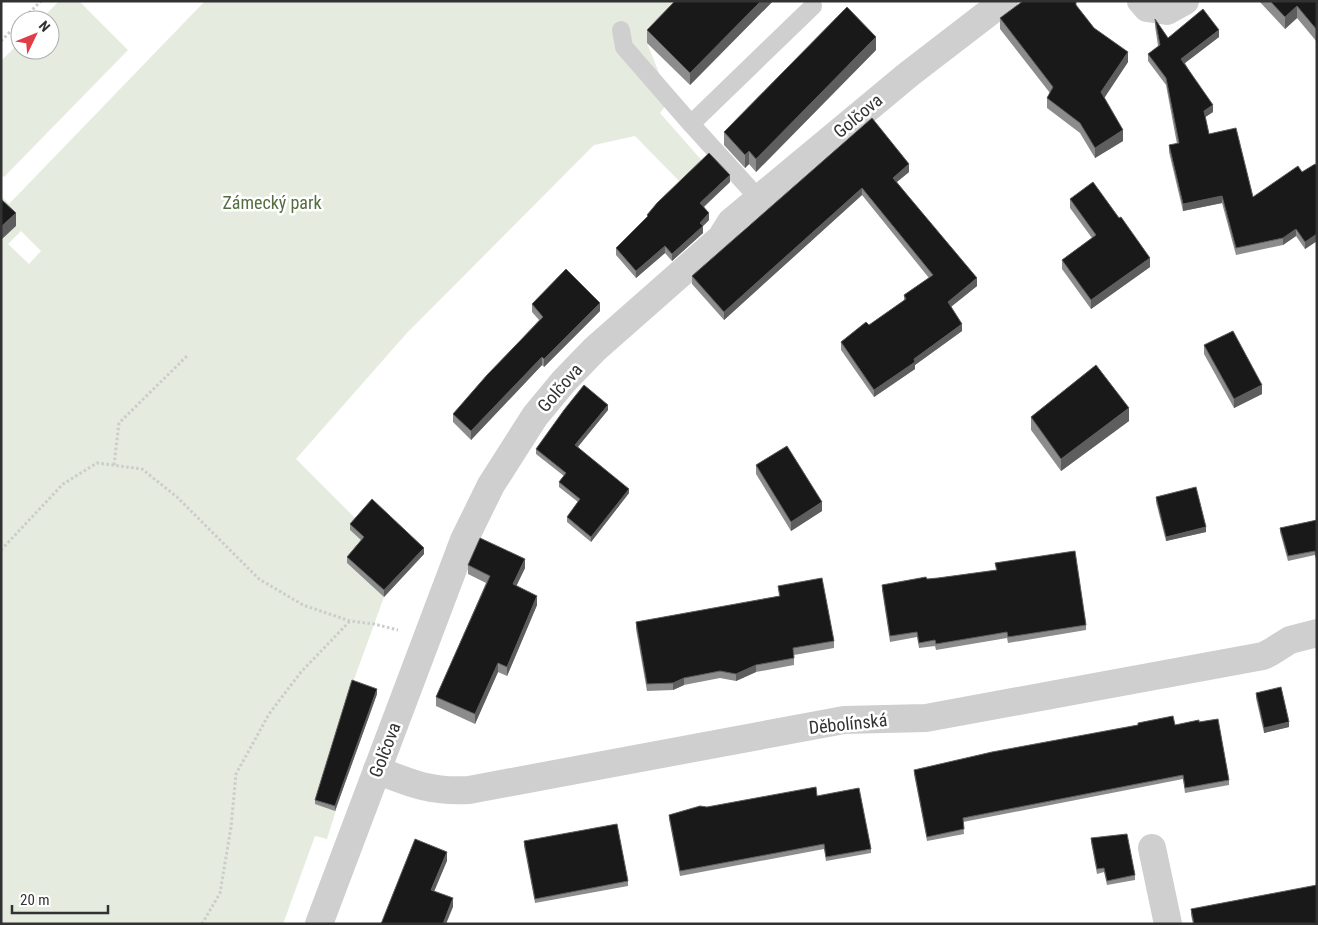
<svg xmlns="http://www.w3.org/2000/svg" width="1318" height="925" viewBox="0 0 1318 925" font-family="'Roboto Condensed',sans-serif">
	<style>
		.green { fill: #e5ebde; fill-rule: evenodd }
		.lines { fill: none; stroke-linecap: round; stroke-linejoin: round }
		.path { stroke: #ccc; stroke-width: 3; stroke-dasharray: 2.5 2.5; stroke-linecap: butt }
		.lane { stroke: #cfcfcf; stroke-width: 18 }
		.street { stroke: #cfcfcf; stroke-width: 28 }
		.wall { fill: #8c8c8c }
		.shaded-wall { fill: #5e5e5e }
		.building { fill: #191919; stroke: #5e5e5e }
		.labels { text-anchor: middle; stroke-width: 5; stroke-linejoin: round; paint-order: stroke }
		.street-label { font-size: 18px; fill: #323232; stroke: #fff }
		.park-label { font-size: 18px; fill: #556d40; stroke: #fff }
	</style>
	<rect width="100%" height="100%" fill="#fff"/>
	<g class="green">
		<path d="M59 1H79L128 50 4 177 1 174V61L20 42V50H50V20H41Z"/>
		<path d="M205 1H688L647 43 670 100 660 113 704 163 683 185 635 136 594 145 406 334 296 459 358 521 364 543 384 597 352 685 343 788 327 839 315 836 283 924H1V240L16 225 1 211V196L9 204ZM21 231 41 251 29 264 8 244Z"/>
	</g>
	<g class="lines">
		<g class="path">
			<path d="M22 20 41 1"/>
			<path d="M1 41 20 22"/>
			<path d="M114 465 119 423 187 356"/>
			<path d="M1 550 63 484 97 463 142 469 177 497 259 579 303 605 350 621 374 624 398 630"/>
			<path d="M202 924 220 893 231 827 236 774 269 714 301 672 349 622"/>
		</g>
		<g class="lane">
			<path d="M621 30 624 47 691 124"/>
			<path d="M759 199 691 124 813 6"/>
		</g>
		<g class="street">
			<path d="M1141 1 1147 8 1167 11 1185 1"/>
			<path d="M377 770C412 784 431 792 469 790L844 720 926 718 1263 656 1271 652 1290 640 1317 633"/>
			<path d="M1152 848 1168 924"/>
			<path d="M319 924 464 540 491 485 535 416 564 381 595 349 721 238 731 222 909 74 1004 1"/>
		</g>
	</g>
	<g class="wall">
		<path d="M773 1 690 85 647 43V30Z"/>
		<path d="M1259 1H1317V42L1297 18 1285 29Z"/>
		<path d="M1076 6 1094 28 1128 62 1104 98 1123 141 1095 158 1080 133 1047 108V98L1050 93 1000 29V18Z"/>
		<path d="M1155 19 1168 38 1219 37 1185 63 1213 112 1205 117 1209 134 1253 197 1302 172 1317 166V241L1305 249 1296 236 1283 245 1236 255 1222 203 1183 211 1169 152V145L1177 144 1166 85 1148 61V54L1158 46 1155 26Z"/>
		<path d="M876 50 756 172 749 164 745 168 724 145V132Z"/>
		<path d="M872 118 909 172 897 182 977 286 951 307 962 331 915 365V369L874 397 841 350V342L869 325 904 301V295L929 278 862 195 724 320 692 284V276Z"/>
		<path d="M730 182 704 207 709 220 703 226V233L672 261 665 253 636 278 616 255V248L647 218V215Z"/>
		<path d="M1070 199 1150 267 1091 309 1062 269V260L1092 238 1070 208Z"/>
		<path d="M532 304 600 311 544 367 542 365 471 440 453 422V414L539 320 532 312Z"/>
		<path d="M1204 345 1262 394 1234 408 1204 354Z"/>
		<path d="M608 410 578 447 629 493 591 542 567 522V517L578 502 559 487V482L564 476 536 454V449Z"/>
		<path d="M1031 417 1129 421 1061 471 1031 430Z"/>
		<path d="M756 465 822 511 791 531 756 474Z"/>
		<path d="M1156 497 1206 532 1166 541 1156 502Z"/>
		<path d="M1317 520V565L1315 555 1288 561 1280 532V528Z"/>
		<path d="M350 524 424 554 384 597 347 563V557L361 540 350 530Z"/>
		<path d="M995 563 1086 625V630L1008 643 1007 638 936 650 935 646 919 648 917 637 890 642 882 590V585L938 578 996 570Z"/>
		<path d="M468 565 525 568 516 586 537 605 507 676 498 672 475 724 436 706V697L486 583 468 574Z"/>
		<path d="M778 586 834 641V648L794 655V665L756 672 736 681 720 678 684 685 673 690 647 691 636 629V622L779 596Z"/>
		<path d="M1256 693 1289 727 1264 733 1256 698Z"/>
		<path d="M377 694 335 811 315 804V800Z"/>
		<path d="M1199 722 1229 780V785L1185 793 1183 779 963 822 964 834 927 841 914 774V770L1138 725V723L1175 725Z"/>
		<path d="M817 796 871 849V853L826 861 824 849 680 876 669 819V815L707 807Z"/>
		<path d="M1091 838 1135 875V880L1107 885 1104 872 1097 874 1091 842Z"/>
		<path d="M524 841 628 881V886L535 903 524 846Z"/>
		<path d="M1191 909 1317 924H1193L1191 915Z"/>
	</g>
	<g class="shaded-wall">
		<path d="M761 1H773L690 85V73Z"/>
		<path d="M1297 6V18L1285 29V17Z"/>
		<path d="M1219 30V37L1181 66V59Z"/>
		<path d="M876 37V50L756 172V159Z"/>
		<path d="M1128 52V62L1101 103V92Z"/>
		<path d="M1213 105V112L1204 118V111Z"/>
		<path d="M1123 130V141L1095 158V148Z"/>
		<path d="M749 151V164L745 168V155Z"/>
		<path d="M909 164V172L893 185V178Z"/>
		<path d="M730 175V182L700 210V203Z"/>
		<path d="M862 188V195L724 320V312Z"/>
		<path d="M1222 196V203L1183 211V204Z"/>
		<path d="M16 213V226L1 240V227Z"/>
		<path d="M709 213V220L703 226V233L672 261V254Z"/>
		<path d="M1296 229V236L1283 245V238Z"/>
		<path d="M1317 234V241L1305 249V242Z"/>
		<path d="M665 246V253L636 278V271Z"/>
		<path d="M1150 258V267L1091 309V300Z"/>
		<path d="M977 278V286L948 309V302Z"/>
		<path d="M600 303V311L544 367V359Z"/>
		<path d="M962 324V331L915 365V369L874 397V390L914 359Z"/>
		<path d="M542 357V365L471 440V431Z"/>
		<path d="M1262 385V394L1234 408V399Z"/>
		<path d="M608 405V410L575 450V445Z"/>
		<path d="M1129 408V421L1061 471V459Z"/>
		<path d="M629 489V493L591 542V537Z"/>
		<path d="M822 502V511L791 531V522Z"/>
		<path d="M1206 527V532L1166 541V537Z"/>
		<path d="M424 548V554L384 597V590Z"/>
		<path d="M525 559V568L513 593V584Z"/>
		<path d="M537 596V605L507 676V667Z"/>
		<path d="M498 663V672L475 724V714Z"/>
		<path d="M756 665V672L736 681V674Z"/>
		<path d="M684 678V685L673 690V683Z"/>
		<path d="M377 689V694L335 811V806Z"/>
		<path d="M1289 722V727L1264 733V728Z"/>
		<path d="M447 852V861L431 899V890Z"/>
		<path d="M453 898V907L446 924H443Z"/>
	</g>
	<g class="building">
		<path d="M675 1H761L690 73 647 30Z"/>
		<path d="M1023 1H1076V5L1094 28 1128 52 1101 92 1123 130 1095 148 1080 123 1047 98 1053 87 1000 18Z"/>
		<path d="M1270 1H1317V30L1297 6 1285 17Z"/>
		<path d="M847 7 876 37 756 159 749 151 745 155 724 132Z"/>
		<path d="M1203 9 1219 30 1181 59 1213 105 1204 111 1209 134 1236 128 1253 197 1298 166 1302 172 1315 164 1317 166V234L1305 242 1296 229 1283 238 1236 248 1222 196 1183 204 1169 145 1179 143 1166 78 1148 54 1160 45 1155 19 1168 38Z"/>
		<path d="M872 118 909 164 893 178 977 278 948 302 962 324 914 359 915 362 874 390 841 342 866 322 869 325 906 299 904 295 933 275 862 188 724 312 692 276Z"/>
		<path d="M709 153 730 175 700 203 709 213 700 223 703 226 672 254 665 246 636 271 616 248 648 216 647 215 657 203Z"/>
		<path d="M1093 182 1119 218 1121 217 1150 258 1091 300 1062 260 1096 235 1070 199Z"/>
		<path d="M1 199 16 213 1 227Z"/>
		<path d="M566 269 600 303 544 359 542 357 471 431 453 414 487 375 543 317 532 304Z"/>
		<path d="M1233 331 1262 385 1234 399 1204 345Z"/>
		<path d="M1096 365 1129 408 1061 459 1031 417Z"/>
		<path d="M584 385 608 405 575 445 629 489 591 537 567 517 580 499 559 482 566 473 536 449 564 410Z"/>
		<path d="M787 446 822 502 791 522 756 465Z"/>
		<path d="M1196 487 1206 527 1166 537 1156 497Z"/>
		<path d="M372 499 424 548 384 590 347 557 364 537 350 524Z"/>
		<path d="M1317 520V560L1315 551 1288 556 1280 528Z"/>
		<path d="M480 538 525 559 513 584 537 596 507 667 498 663 475 714 436 697 490 576 468 565Z"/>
		<path d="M1075 551 1086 625 1008 637 1007 632 936 644 935 640 919 643 917 632 890 636 882 585 926 577 927 579 938 578 997 570 995 563Z"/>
		<path d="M822 578 834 641 793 648 794 658 756 665 736 674 720 671 684 678 673 683 647 684 636 622 780 596 778 586Z"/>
		<path d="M352 680 377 689 335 806 315 800Z"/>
		<path d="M1281 687 1289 722 1264 728 1256 693Z"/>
		<path d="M1173 716 1175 725 1199 720V722L1218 719 1229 780 1185 788 1183 775 963 818 964 829 927 837 914 770 992 752 1138 725V723Z"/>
		<path d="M816 787 817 796 859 788 871 849 826 857 824 844 680 871 669 815 700 806 707 807Z"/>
		<path d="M617 824 628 881 535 899 524 841Z"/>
		<path d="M1127 834 1135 875 1107 881 1104 868 1097 869 1091 838Z"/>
		<path d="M415 839 447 852 431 890 453 898 443 924H381Z"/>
		<path d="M1317 885V924H1194L1191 909Z"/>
	</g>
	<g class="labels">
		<g class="street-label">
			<text transform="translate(858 116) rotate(-40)" y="6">Golčova</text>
			<text transform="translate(560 388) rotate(-49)" y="6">Golčova</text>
			<text transform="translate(848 724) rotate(-6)" y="6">Děbolínská</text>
			<text transform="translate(385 750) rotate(-69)" y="6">Golčova</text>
		</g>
		<g class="park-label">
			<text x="272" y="209">Zámecký park</text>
		</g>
	</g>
	<rect width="1318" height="925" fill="none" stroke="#323232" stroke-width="5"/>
	<g transform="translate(35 35) rotate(47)"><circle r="24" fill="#ffffff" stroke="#adadad"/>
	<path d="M0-4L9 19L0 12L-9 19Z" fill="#e03d48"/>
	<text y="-8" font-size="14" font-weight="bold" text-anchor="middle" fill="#323232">N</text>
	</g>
	<path d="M12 905v8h96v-8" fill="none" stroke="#323232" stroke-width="2.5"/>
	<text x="20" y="905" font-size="15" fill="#323232" stroke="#ffffff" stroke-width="4" paint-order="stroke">20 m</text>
</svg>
